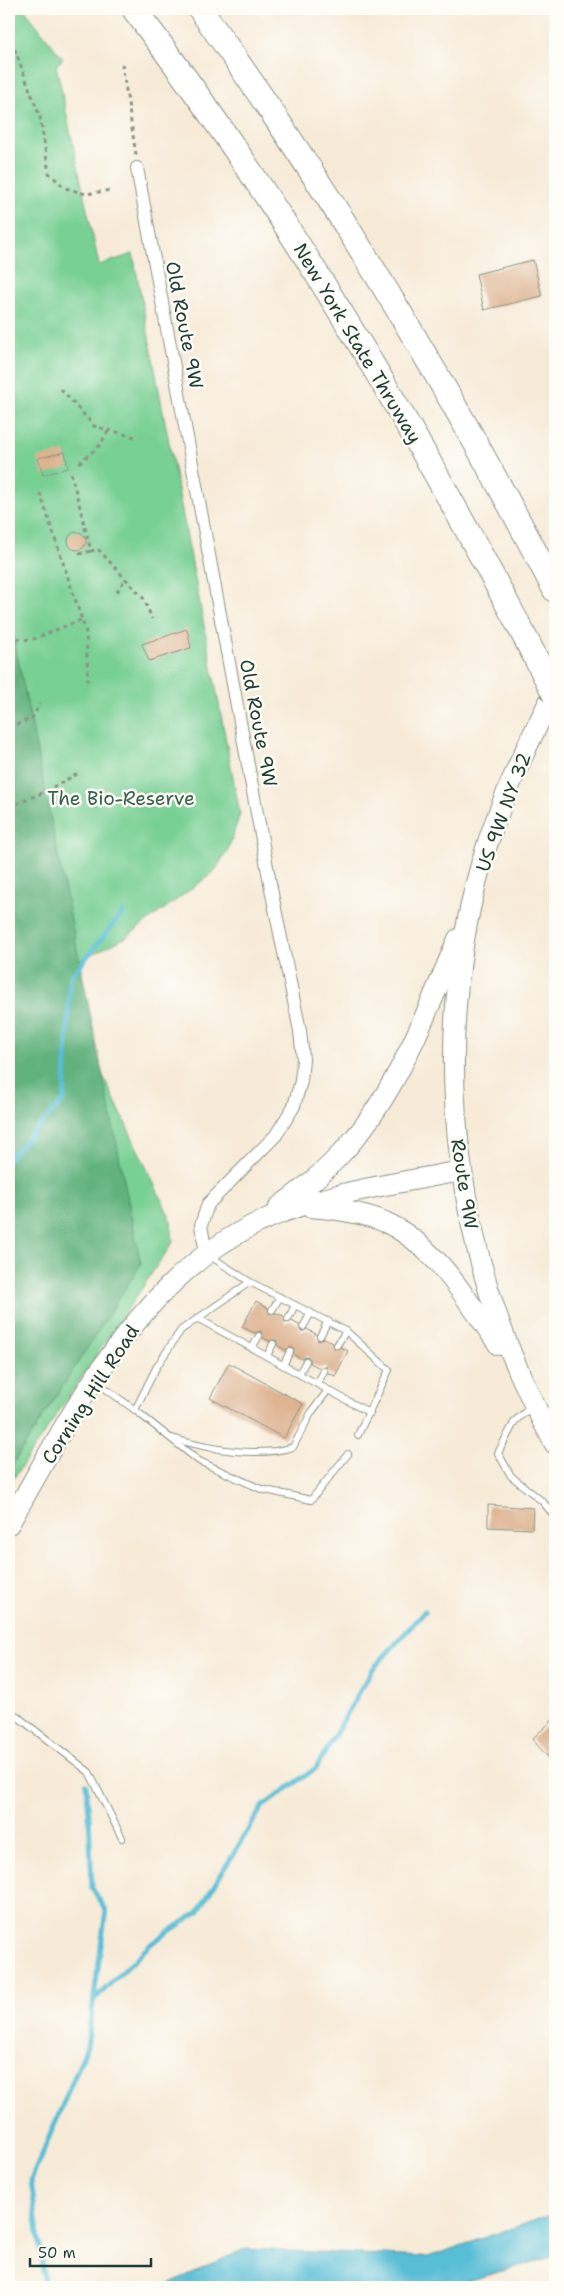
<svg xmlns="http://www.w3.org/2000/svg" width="564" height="2296" viewBox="0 0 564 2296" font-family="'Shantell Sans',sans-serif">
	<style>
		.green { fill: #79d094; stroke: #4c8664 }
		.forest { fill: #62b27e; stroke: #407859 }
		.water { fill: #58bed6; stroke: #3c7e85 }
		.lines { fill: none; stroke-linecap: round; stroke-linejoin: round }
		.stream { stroke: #58bed6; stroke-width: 5 }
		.building { fill: #deb391 }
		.lane-casing { stroke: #8b9486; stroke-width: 8 }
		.street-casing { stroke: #8b9486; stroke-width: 14 }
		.primary-casing { stroke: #8b9486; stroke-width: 22 }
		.highway-casing { stroke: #8b9486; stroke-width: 26 }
		.path { stroke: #8b9486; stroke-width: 3; stroke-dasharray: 4 4; stroke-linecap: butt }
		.lane { stroke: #fff; stroke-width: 6 }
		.street { stroke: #fff; stroke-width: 12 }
		.primary { stroke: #fff; stroke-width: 20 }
		.highway { stroke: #fff; stroke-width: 24 }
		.highway-bridge-casing { stroke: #8b9486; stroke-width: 26; stroke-linecap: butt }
		.highway-bridge { stroke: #fff; stroke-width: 24 }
		.labels { text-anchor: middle; stroke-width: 5; stroke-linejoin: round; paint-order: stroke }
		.street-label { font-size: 19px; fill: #1f3d34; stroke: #fdfcf7 }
		.park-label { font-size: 19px; fill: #36624c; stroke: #fdfcf7 }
	</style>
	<rect width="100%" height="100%" fill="#fdfcf7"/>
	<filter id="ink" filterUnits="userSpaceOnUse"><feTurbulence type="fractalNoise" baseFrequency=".02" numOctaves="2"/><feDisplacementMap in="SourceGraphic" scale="10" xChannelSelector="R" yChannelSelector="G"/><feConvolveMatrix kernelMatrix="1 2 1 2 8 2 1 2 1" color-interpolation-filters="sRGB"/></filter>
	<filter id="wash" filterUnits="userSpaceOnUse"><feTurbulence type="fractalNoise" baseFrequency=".0096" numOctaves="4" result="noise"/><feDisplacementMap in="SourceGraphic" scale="20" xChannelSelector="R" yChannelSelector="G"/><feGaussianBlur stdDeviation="1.12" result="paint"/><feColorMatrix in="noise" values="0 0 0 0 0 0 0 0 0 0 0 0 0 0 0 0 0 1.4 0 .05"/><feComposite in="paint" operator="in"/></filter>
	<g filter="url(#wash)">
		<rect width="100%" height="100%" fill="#f7ebd8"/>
		<path class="green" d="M9 9H24L63 59 56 65 99 265 133 254 240 814 228 850 214 872 125 938 72 964 61 986 171 1220 173 1242 9 1485Z"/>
		<path class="forest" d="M9 614 141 1264 9 1470Z"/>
		<path class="water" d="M555 2213V2256L467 2281 492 2287H161L245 2249 428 2257Z"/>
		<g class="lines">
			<g class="stream">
				<path d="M9 1158 64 1100 70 978 123 912"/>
				<path d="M94 2000 152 1943 198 1912 262 1807 316 1768 372 1670 425 1611"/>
				<path d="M45 2287 31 2180 87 2047 106 1910 92 1888 89 1814 86 1784"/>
			</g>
		</g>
		<g id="blocks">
			<g class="building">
				<path d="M533 260 542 296 484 310 476 274Z"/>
				<path d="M65 452 68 468 43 475 38 458Z"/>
				<circle cx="77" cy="541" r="9"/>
				<path d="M187 629 191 648 149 661 142 644Z"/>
				<path d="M256 1301 268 1308 270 1314 276 1313 284 1316 285 1323 292 1321 299 1325 301 1332 307 1329 316 1334 318 1341 324 1338 333 1343 335 1349 341 1347 348 1351 335 1376 328 1373 326 1366 320 1368 310 1363V1359L308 1356 302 1359 294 1355V1350L292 1347 285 1350 278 1346 276 1340 269 1341 263 1338 261 1331 255 1333 242 1327Z"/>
				<path d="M229 1363 303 1404 284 1438 210 1398Z"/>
				<path d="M488 1505 533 1508 532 1529 488 1527Z"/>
				<path d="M555 1718V1765L532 1739Z"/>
			</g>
		</g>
	</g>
	<g filter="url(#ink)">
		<use href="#blocks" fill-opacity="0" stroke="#8b9486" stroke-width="1"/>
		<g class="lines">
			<defs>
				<g id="lane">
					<path d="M210 1256 250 1282 346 1331 389 1370 358 1435"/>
					<path d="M272 1310 280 1297"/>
					<path d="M197 1318 370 1413"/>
					<path d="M288 1319 295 1305"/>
					<path d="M303 1327 311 1313"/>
					<path d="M320 1336 328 1321"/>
					<path d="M337 1345 346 1331"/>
					<path d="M252 1348 259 1336"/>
					<path d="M267 1356 273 1344"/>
					<path d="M283 1365 290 1352"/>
					<path d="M299 1374 306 1361"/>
					<path d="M95 1381 135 1410 199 1461 261 1489 311 1500 348 1454"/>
					<path d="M317 1384 324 1371"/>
					<path d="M532 1406 515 1421 498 1453 511 1476 543 1502 555 1517"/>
					<path d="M135 1410 157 1366 181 1330 250 1282"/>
					<path d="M172 1438C207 1449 258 1458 293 1447L311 1413 328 1390"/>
					<path d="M9 1710 89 1772 122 1838"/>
				</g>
				<path id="street" d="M137 168 273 899 300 1031 303 1059 301 1081 294 1106 276 1135 208 1204 201 1225 206 1254"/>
				<g id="primary">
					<path d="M555 690C527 745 500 801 482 861 426 1056 456 1268 555 1444"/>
					<path d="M279 1207C299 1192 319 1177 337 1158 396 1098 425 1015 458 939"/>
					<path d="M310 1207C335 1209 362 1212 385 1222 437 1246 467 1301 499 1345"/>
					<path d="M9 1524C72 1413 140 1275 264 1220 326 1192 394 1184 461 1171"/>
				</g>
				<g id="highway">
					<path d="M134 9C281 202 404 410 518 624"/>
					<path d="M200 9C333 194 450 388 555 590"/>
				</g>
			</defs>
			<use href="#lane" class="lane-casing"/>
			<use href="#street" class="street-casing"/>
			<use href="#primary" class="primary-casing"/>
			<use href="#highway" class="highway-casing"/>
			<g class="path">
				<path d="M9 34 40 117 49 173 65 188 86 194 111 190"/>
				<path d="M122 64 136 155"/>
				<path d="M61 389 94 426 135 437"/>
				<path d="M79 463 99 446 109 430"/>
				<path d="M71 473 91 551 98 549 144 599 152 619"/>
				<path d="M40 493 86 632 88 683"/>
				<path d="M79 554 91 551"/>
				<path d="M117 592 125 579"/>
				<path d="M9 637 31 640 81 620"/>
				<path d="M9 728 32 718 40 704"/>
				<path d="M9 807 40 794 79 773"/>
			</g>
			<use href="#lane" class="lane"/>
			<use href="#street" class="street"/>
			<use href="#primary" class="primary"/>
			<use href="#highway" class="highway"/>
			<defs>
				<path id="highway-bridge" d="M518 624 555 695"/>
			</defs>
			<use href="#highway-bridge" class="highway-bridge-casing"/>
			<use href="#highway-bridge" class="highway-bridge"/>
		</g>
	</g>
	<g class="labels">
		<g class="street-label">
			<text transform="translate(185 325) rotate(79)" y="7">Old Route 9W</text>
			<text transform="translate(358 343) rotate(59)" y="7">New York State Thruway</text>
			<text transform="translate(259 723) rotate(79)" y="7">Old Route 9W</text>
			<text transform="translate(503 812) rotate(-70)" y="7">US 9W NY 32</text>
			<text transform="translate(465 1184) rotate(81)" y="7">Route 9W</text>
			<text transform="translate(90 1394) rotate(-57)" y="7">Corning Hill Road</text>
		</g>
		<g class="park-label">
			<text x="121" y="805">The Bio-Reserve</text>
		</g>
	</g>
	<rect width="564" height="2296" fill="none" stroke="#fdfcf7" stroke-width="30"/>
	<path d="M30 2258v8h121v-8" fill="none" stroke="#1f3d34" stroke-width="2.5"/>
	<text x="38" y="2258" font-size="15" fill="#1f3d34" stroke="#fdfcf7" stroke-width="4" paint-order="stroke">50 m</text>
</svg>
